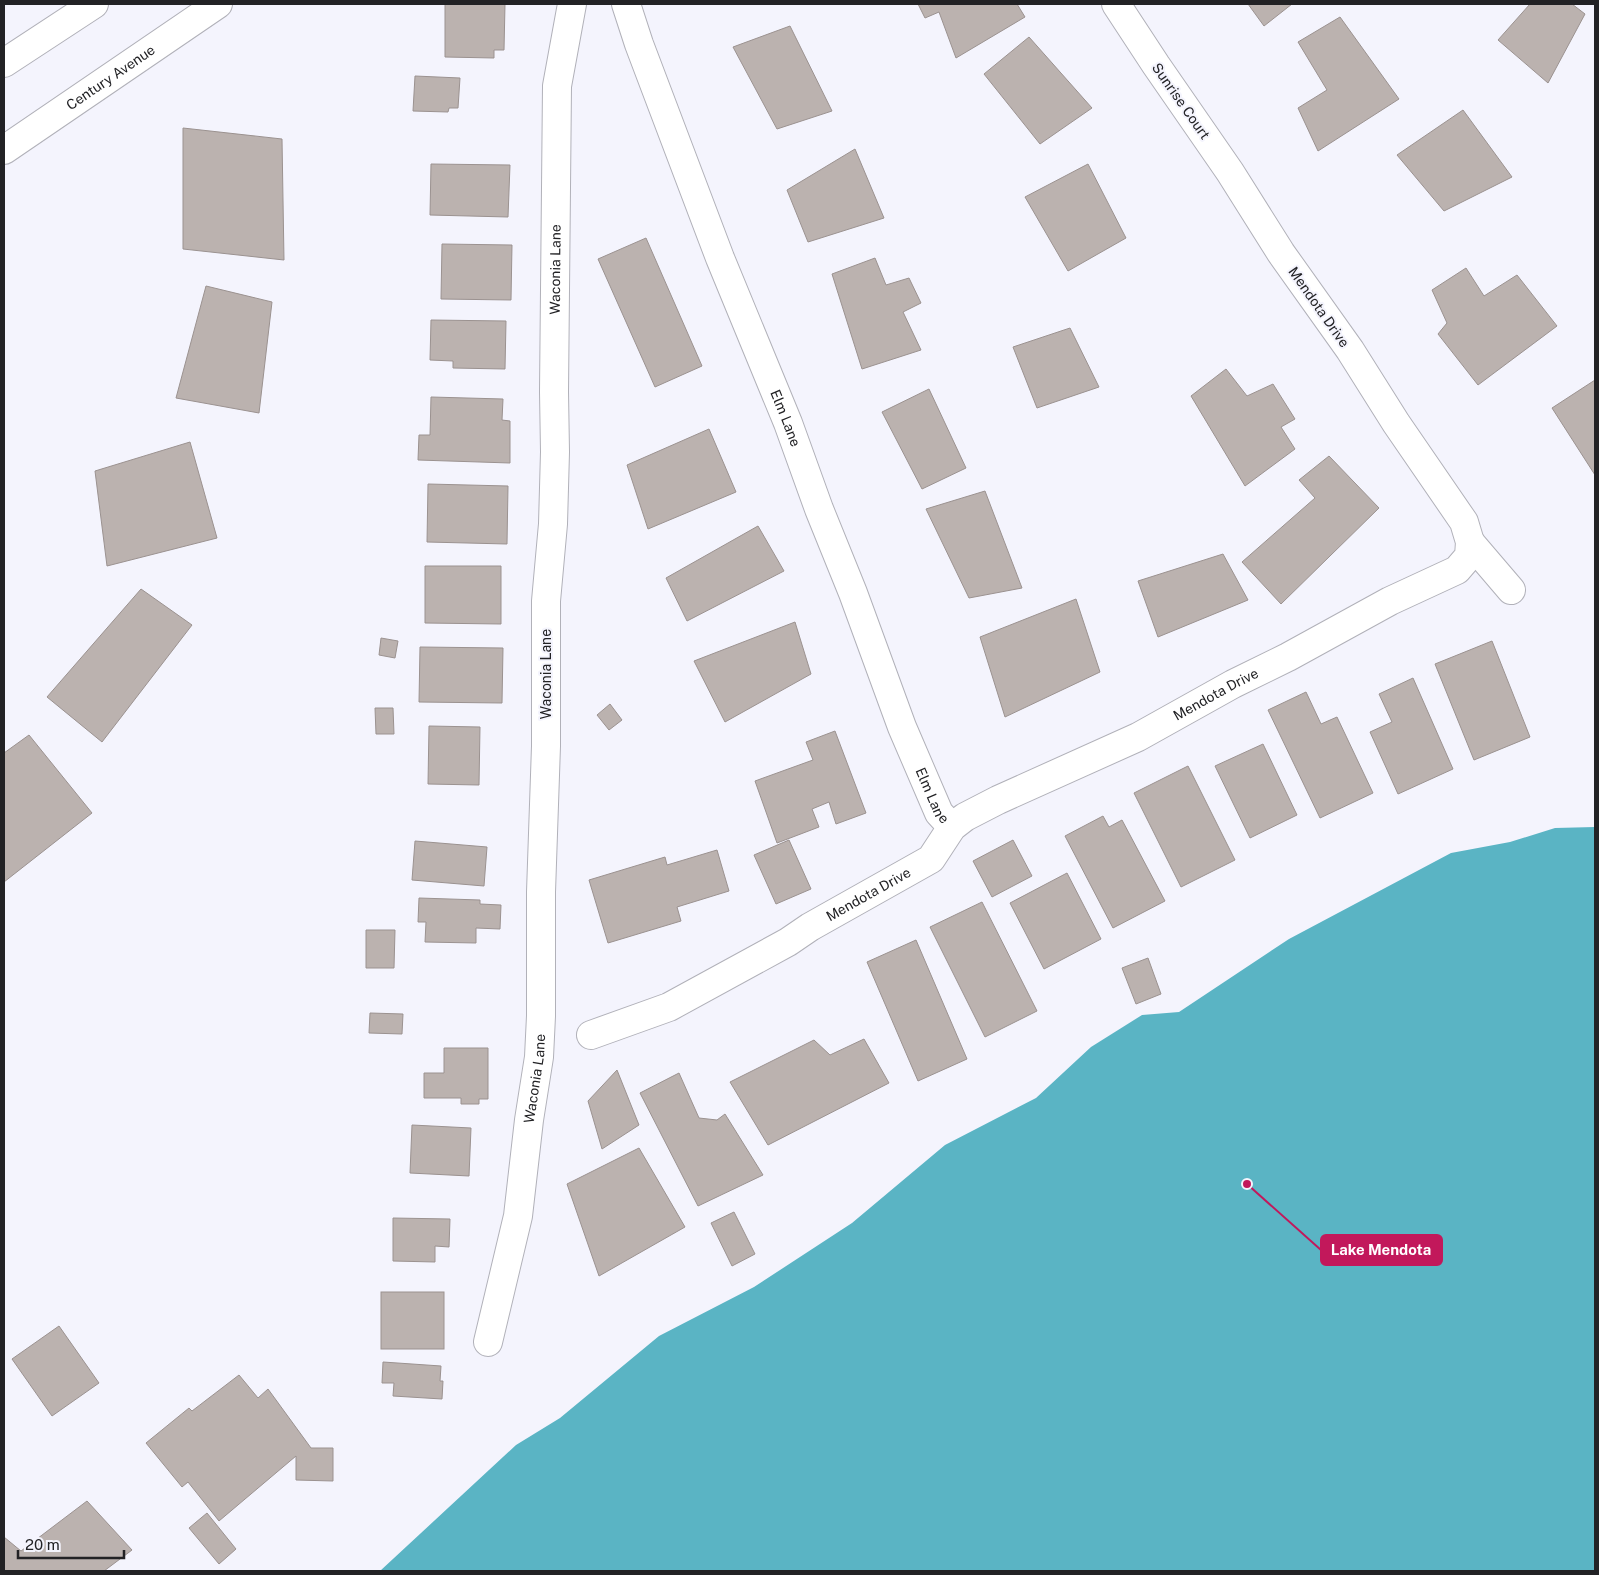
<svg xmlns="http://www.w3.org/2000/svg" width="1599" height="1575" viewBox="0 0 1599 1575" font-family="'Public Sans',sans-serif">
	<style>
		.water { fill: #5ab4c4 }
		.building { fill: #bbb2af; stroke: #9b9290 }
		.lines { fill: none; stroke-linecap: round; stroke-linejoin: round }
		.minor-casing { stroke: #b1b1b9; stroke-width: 30 }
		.secondary-casing { stroke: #b1b1b9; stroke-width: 30 }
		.minor { stroke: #fff; stroke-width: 28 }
		.secondary { stroke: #fff; stroke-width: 28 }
		.labels { text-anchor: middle; stroke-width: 4; stroke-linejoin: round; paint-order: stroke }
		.street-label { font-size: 14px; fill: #222225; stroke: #f4f4fd }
		.leader { fill: none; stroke: #c2185b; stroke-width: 2 }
		.callout-dot { fill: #c2185b; stroke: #f4f4fd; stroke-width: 2 }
		.callout { fill: #c2185b; stroke: #c2185b; stroke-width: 2 }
		.callout-label { font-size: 15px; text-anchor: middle; font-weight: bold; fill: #fff }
	</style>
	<rect width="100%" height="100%" fill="#f4f4fd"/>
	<path class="water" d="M1595 827V1571H380L516 1445 560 1418 659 1336 754 1287 852 1223 945 1145 1036 1098 1091 1047 1142 1015 1179 1012 1289 939 1451 853 1510 842 1555 828Z"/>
	<g class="building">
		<path d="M445 4H505L504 50H494V58L445 57Z"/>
		<path d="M918 4H1017L1025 17 956 58 939 12 925 18Z"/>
		<path d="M1248 4H1292L1264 26Z"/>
		<path d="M1530 4H1572L1585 14 1548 83 1498 40Z"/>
		<path d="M1340 17 1399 99 1318 151 1298 108 1327 90 1298 42Z"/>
		<path d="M790 26 832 111 777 129 733 47Z"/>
		<path d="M1029 37 1092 108 1040 144 984 74Z"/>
		<path d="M415 76 460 78 458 108H449L448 112 413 111Z"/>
		<path d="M1463 110 1512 177 1444 211 1397 155Z"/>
		<path d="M183 128 282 139 284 260 183 249Z"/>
		<path d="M855 149 884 218 808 242 787 190Z"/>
		<path d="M431 164 510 165 508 217 430 215Z"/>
		<path d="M1088 164 1126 238 1068 271 1025 197Z"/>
		<path d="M646 238 702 366 655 387 598 259Z"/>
		<path d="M442 244 512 245 511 300 441 299Z"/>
		<path d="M875 258 886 285 909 278 921 303 903 312 921 350 862 369 832 274Z"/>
		<path d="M1466 268 1484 296 1517 275 1557 326 1478 385 1438 334 1447 323 1432 290Z"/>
		<path d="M206 286 272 302 259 413 176 398Z"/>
		<path d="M431 320 506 321 505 369 453 368V361L430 360Z"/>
		<path d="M1070 328 1099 387 1037 408 1013 347Z"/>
		<path d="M1226 369 1247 396 1273 384 1295 419 1281 427 1295 449 1245 486 1191 396Z"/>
		<path d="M1595 380V475L1552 408Z"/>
		<path d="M929 389 966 468 922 489 882 412Z"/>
		<path d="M431 397 503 399 502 420 510 421V463L418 460 419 435H430Z"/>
		<path d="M709 429 736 492 648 529 627 465Z"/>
		<path d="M190 442 217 538 107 566 95 471Z"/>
		<path d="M1329 456 1379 508 1281 604 1242 562 1315 498 1299 480Z"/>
		<path d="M428 484 508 486 507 544 427 542Z"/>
		<path d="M985 491 1022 588 969 598 926 509Z"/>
		<path d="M758 526 784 571 687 621 666 578Z"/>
		<path d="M1223 554 1248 600 1158 637 1138 581Z"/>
		<path d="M425 566H501V624L425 623Z"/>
		<path d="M141 589 192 625 102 742 47 697Z"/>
		<path d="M1076 599 1100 672 1005 717 980 637Z"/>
		<path d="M795 622 811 674 725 722 694 661Z"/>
		<path d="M381 638 398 641 395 658 379 655Z"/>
		<path d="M1492 641 1530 737 1474 760 1435 664Z"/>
		<path d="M420 647 503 648 502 703 419 702Z"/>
		<path d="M1413 678 1453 769 1398 794 1370 732 1392 722 1379 694Z"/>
		<path d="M1306 692 1321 724 1337 717 1373 793 1320 818 1268 710Z"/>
		<path d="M610 704 622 720 609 730 597 715Z"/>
		<path d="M375 708H393L394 734H376Z"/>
		<path d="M429 726 480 727 479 785 428 784Z"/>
		<path d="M835 731 866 813 836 824 829 802 812 809 819 827 777 843 755 781 813 760 806 742Z"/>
		<path d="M29 735 92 813 4 882V753Z"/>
		<path d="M1263 744 1297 815 1250 838 1215 766Z"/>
		<path d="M1188 766 1235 860 1181 887 1134 793Z"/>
		<path d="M1103 816 1109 827 1122 820 1165 901 1113 928 1065 836Z"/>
		<path d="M789 840 811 889 776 904 754 855Z"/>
		<path d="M1013 840 1032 876 992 897 973 861Z"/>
		<path d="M415 841 487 847 484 886 412 880Z"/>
		<path d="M717 850 729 891 677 907 681 921 608 943 589 880 665 857 667 865Z"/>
		<path d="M1067 873 1101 939 1044 969 1010 903Z"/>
		<path d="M419 898 480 900V904L501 905 500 929 476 928V943L425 942 426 922H418Z"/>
		<path d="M982 902 1037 1011 985 1037 930 927Z"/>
		<path d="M366 930H395L394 968H366Z"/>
		<path d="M916 940 967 1059 918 1081 867 962Z"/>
		<path d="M1148 958 1161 994 1136 1004 1122 968Z"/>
		<path d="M370 1013 403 1014 402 1034 369 1033Z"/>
		<path d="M864 1039 889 1083 768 1145 730 1082 814 1040 830 1055Z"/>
		<path d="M444 1048H488V1099H479V1104H461V1098H424V1073H444Z"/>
		<path d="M617 1070 639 1125 602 1149 588 1101Z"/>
		<path d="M679 1073 699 1118 717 1120 725 1114 763 1175 698 1206 640 1093Z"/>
		<path d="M412 1125 471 1128 469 1176 410 1173Z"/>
		<path d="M639 1148 685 1227 599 1276 567 1184Z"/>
		<path d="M734 1212 755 1254 732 1266 711 1223Z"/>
		<path d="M393 1218 450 1219 449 1247 435 1246V1262L393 1261Z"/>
		<rect x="381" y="1292" width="63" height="57"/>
		<path d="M59 1326 99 1383 52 1416 12 1359Z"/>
		<path d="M383 1362 441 1366 440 1381H443L442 1399 393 1396 394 1383H382Z"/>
		<path d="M239 1375 258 1398 268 1389 311 1448H333V1481L296 1480V1456L219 1521 188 1482 182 1487 146 1443 189 1408 192 1411Z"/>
		<path d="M87 1501 132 1550 104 1571H4V1537L21 1551Z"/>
		<path d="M207 1513 236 1549 219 1564 189 1528Z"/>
	</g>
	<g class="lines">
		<defs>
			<g id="minor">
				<path id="s1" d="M626 4 639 44 720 258 788 423 819 509 853 593 902 727 939 813 952 827"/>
				<path d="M1470 542 1511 590"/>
				<path id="s2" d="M591 1035 669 1007 788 942 810 927 931 859 952 827 965 817 998 800 1138 737 1233 684 1288 657 1390 601 1457 570 1469 556 1470 542 1464 522 1396 423 1350 350 1281 253 1230 172 1156 65 1116 4"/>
				<path id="s3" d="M488 1342 518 1216 529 1120 539 1057 541 1016V892L546 746V601L553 524 555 452 554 392 557 86 572 4"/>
			</g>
			<g id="secondary">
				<path d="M4 63 94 4"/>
				<path id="s4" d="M4 150 218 4"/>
			</g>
		</defs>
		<use href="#minor" class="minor-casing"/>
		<use href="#secondary" class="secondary-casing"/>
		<use href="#minor" class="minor"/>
		<use href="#secondary" class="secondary"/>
	</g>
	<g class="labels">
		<g class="street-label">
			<text dy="5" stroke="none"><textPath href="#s4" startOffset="129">Century Avenue</textPath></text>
			<text transform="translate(1181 101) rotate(55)" y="5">Sunrise Court</text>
			<text dy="5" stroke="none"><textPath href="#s3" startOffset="1078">Waconia Lane</textPath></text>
			<text transform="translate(1319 307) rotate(55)" y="5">Mendota Drive</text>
			<text dy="5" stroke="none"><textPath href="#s1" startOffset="444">Elm Lane</textPath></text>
			<text transform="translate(546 674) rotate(-90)" y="5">Waconia Lane</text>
			<text dy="5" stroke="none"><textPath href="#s2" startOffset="718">Mendota Drive</textPath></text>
			<text dy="5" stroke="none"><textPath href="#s1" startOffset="849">Elm Lane</textPath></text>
			<text dy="5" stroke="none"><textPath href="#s2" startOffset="312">Mendota Drive</textPath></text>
			<text dy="5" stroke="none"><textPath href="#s3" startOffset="268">Waconia Lane</textPath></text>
		</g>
	</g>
	<path class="leader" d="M1247 1184L1321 1250"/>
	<circle class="callout-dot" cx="1247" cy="1184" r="5"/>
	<rect class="callout" x="1321" y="1235" width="121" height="30" rx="5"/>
	<g class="callout-label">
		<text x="1381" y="1255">Lake Mendota</text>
	</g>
	<rect width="1599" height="1575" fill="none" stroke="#222225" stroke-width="10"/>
	<path d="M18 1550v8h106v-8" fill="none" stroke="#222225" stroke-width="2.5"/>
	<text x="25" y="1550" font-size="15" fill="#222225" stroke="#f4f4fd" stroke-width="4" paint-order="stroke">20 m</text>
</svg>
